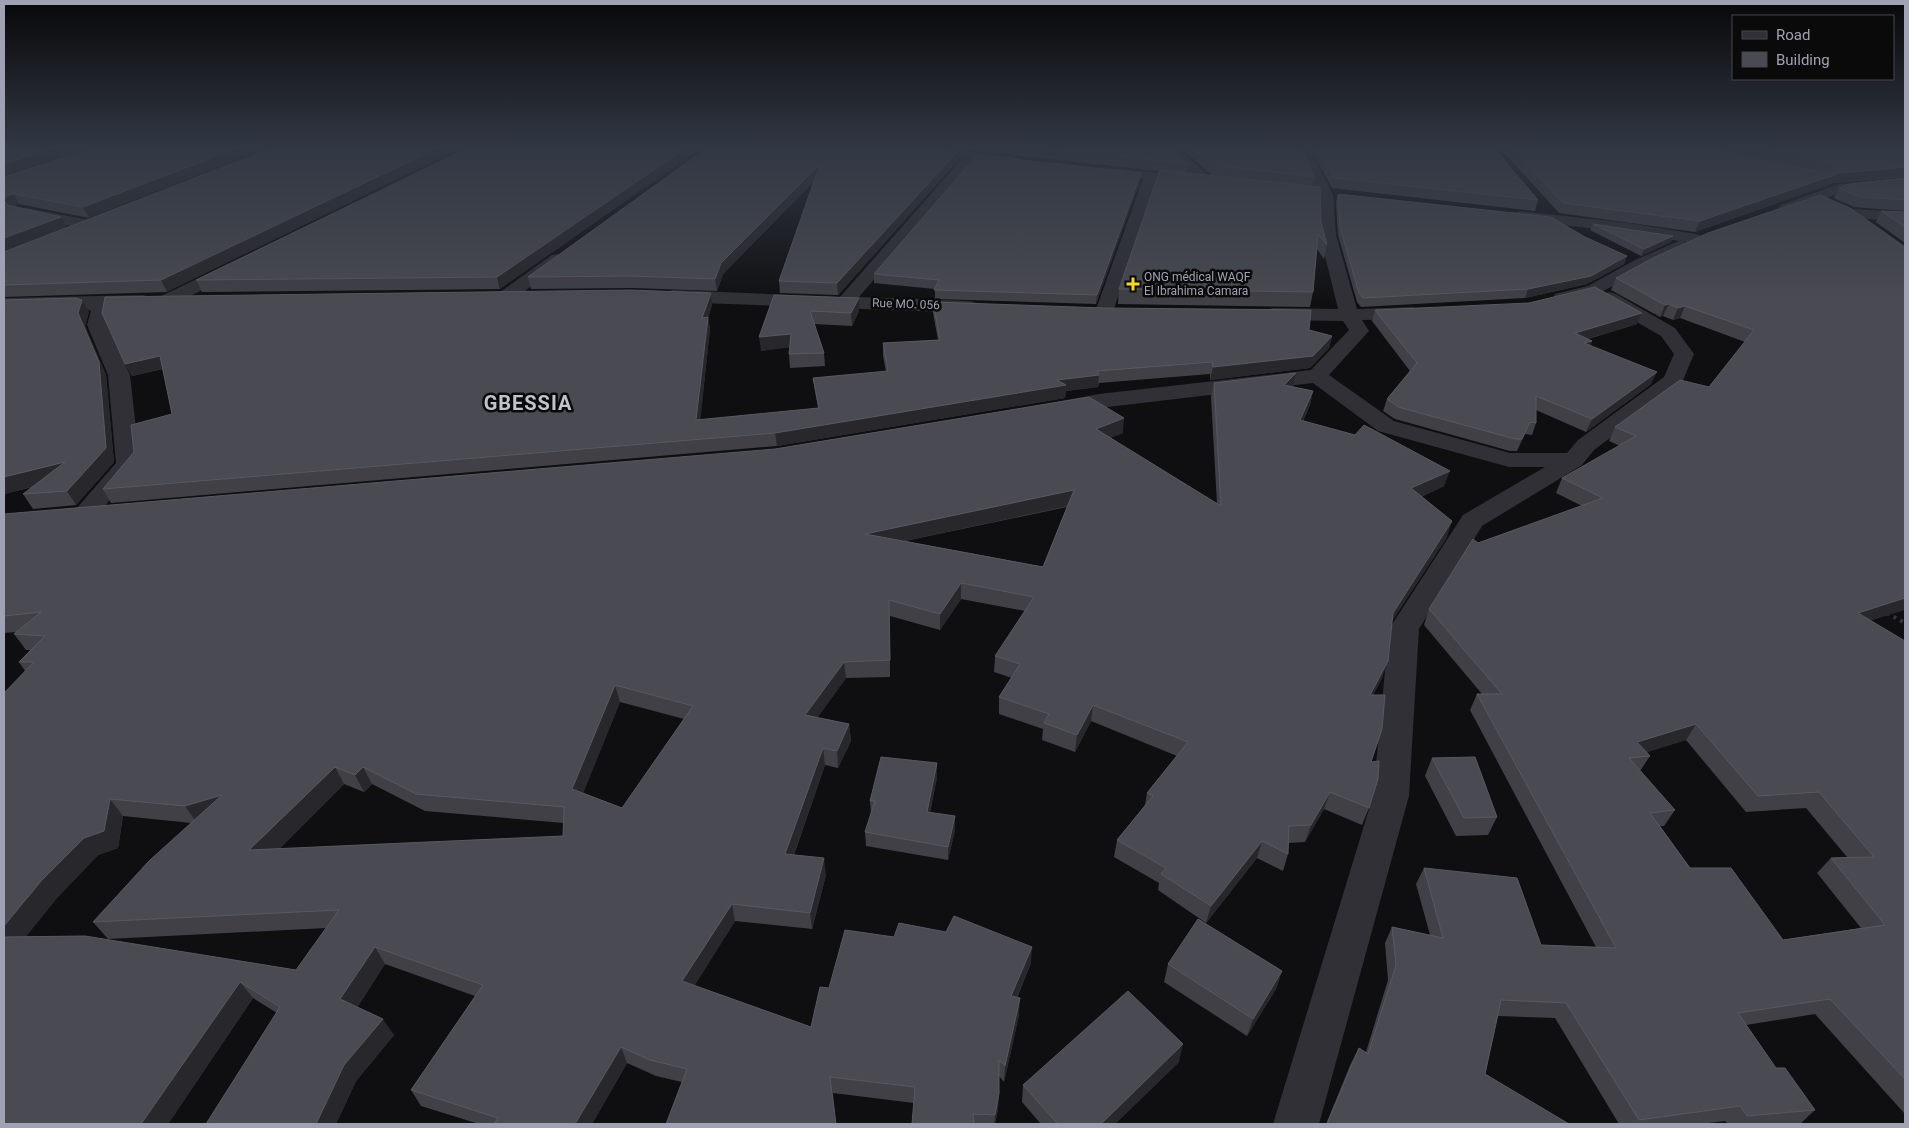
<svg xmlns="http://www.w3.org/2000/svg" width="1909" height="1128" viewBox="0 0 1909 1128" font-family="Roboto,sans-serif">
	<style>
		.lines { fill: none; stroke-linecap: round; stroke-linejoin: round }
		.path { stroke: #36373d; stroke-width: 4; stroke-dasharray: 3 4.5; stroke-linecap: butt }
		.minor { fill: #303036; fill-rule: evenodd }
		.wall { fill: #404046; fill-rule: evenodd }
		.shaded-wall { fill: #28282c }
		.building { fill: #4a4b52; stroke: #585861; fill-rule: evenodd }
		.poi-dot { fill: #f9d91f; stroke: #0a0a0b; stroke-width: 2 }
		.labels { text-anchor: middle; stroke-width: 5; stroke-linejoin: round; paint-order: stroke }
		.far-poi-label { font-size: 12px; fill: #9fa2b2; stroke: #0a0a0b; text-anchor: start }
		.far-street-label { font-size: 12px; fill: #9fa2b2; stroke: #0a0a0b }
		.district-label { font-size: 20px; font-weight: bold; letter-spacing: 1px; fill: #c1c2ce; stroke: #0a0a0b }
	</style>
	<rect width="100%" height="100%" fill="#0f0f11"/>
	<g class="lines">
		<path class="path" d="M1887 613 1905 623"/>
		<g class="minor">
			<path d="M893 148H935L1012 156 1019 160 1012 164 976 160 859 297 970 301 977 303 979 307 977 311 970 313 673 302 667 300 664 296 667 292 673 290 840 297 962 159 899 152 894 151Z"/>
			<path d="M1165 148H1179L1214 182 1212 185 1207 186 1200 183 1194 185 1156 181 1113 312 1111 316 1104 318 1097 316 1095 312 1143 179 1105 175 1100 174 1098 171 1100 168 1105 167 1193 177Z"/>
			<path d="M1296 148H1309L1333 195 1336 235 1357 309 1412 307 1419 309 1421 313 1419 317 1412 319 1362 320 1369 331 1329 375 1394 421 1510 453H1567L1578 440 1664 377 1674 354 1661 336 1602 302 1600 298 1602 294 1609 292 1616 294 1675 328 1694 354 1681 385 1594 450 1582 465 1482 526 1419 629 1409 796 1319 1124H1273L1373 796 1389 629 1463 515 1545 467H1509L1378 431 1313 383 1099 408 1059 415 1051 413 1048 408 1051 403 1099 394 1311 370 1349 330 1343 321 1273 320 1266 318 1264 314 1266 310 1273 308 1338 309 1320 235 1319 195Z"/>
			<path d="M1905 178V186L1842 192 1786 213 1781 211 1778 208 1781 205 1840 184Z"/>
			<path d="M26 208 89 220 95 222 97 225 95 228 89 230 21 216 18 213 21 210Z"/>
			<path d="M1851 209 1905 212V222L1845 217 1843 214 1845 211Z"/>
			<path d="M1520 211 1628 223 1696 234 1702 236 1704 239 1702 242 1696 244 1684 242 1688 246 1686 250C1673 256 1660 261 1647 267 1624 279 1582 308 1555 302L1553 298 1555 294 1588 286 1635 260 1679 241 1628 233 1514 219 1512 216 1514 213Z"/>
			<path d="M558 254 564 255 567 259 564 263 512 300 506 302 500 300 497 296 500 292 552 255Z"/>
			<path d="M231 263 237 264 240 268 237 272 175 304 168 306 161 304 159 300 161 296Z"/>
			<path d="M143 295 150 297 152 301 150 305 110 307 107 325 130 375 140 464 94 519 85 522 76 519 72 514 76 509 116 463 108 375 87 325 91 311 84 308 4 310V298Z"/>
		</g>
	</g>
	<g class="wall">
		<path d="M92 148 89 218 19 204 13 206 4 252V177Z"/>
		<path d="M272 148 167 292 4 297V252Z"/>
		<path d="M468 148 500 289 202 292 196 280Z"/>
		<path d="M707 148 958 151V160L838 295 780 293 779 281 814 181 723 274 717 291 633 288 531 289 528 277Z"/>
		<path d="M949 148H1173L1188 164 1187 173 1212 175 1181 148H1301L1315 177 1313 186 1327 245 1324 259 1317 249 1313 292 1310 307 1118 304 1119 289 1159 171Z"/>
		<path d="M1310 148H1494L1538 200 1535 211 1332 188Z"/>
		<path d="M1500 148H1711L1828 174 1715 148H1905V177L1834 183 1695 232 1559 213Z"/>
		<path d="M1141 173 1140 181 1096 304 935 299V289L874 283V274Z"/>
		<path d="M1905 178V211L1854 207 1834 198 1839 188Z"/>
		<path d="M1338 194 1585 237 1627 256 1624 264 1587 284 1525 298 1361 307 1357 302 1338 235 1336 202Z"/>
		<path d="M1881 211 1905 212V243L1876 222Z"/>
		<path d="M1593 224 1673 236 1671 242 1641 256 1590 230Z"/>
		<path d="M1904 247 1871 621 1905 641V1114L1815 1014 1746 1025 1776 1068 1815 1110 1800 1124H1728L1725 1121 1701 1124H1619L1555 1018 1498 1016 1485 1074 1569 1124H1326L1351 1063 1359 1048 1366 1052 1388 980 1385 943 1392 927 1430 935 1416 884 1424 868 1541 945 1596 947 1470 710 1477 694H1482L1424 625 1429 609 1478 543 1582 506 1556 493 1562 478 1620 446 1609 441 1615 427 1709 387 1745 342 1680 318 1673 320 1663 316 1660 317 1611 290 1616 278ZM1686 740 1746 812 1806 808 1847 857 1831 858 1817 873 1861 928 1783 940 1690 868 1660 826H1664L1675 810 1640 771 1650 756 1647 752Z"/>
		<path d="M774 295 859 311 852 326 814 324 824 353 825 366 790 368 789 354V347L761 351Z"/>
		<path d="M933 302 1309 330 1332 336 1329 348 1310 368 1210 380V374L1099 383 1098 387 1066 391 1065 398 777 446 111 503 103 489 172 414 163 369 132 376 125 364 712 305 708 318 710 329 700 420 818 408 815 391 813 378 886 372 883 356V343L938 340 933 313Z"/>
		<path d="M1375 310 1637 324 1588 339 1592 341 1590 346 1651 384 1586 432 1536 410V423L1532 435 1525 434 1517 451H1510L1395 419 1383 411 1387 399 1410 371 1372 321Z"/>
		<path d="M89 312 85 326 106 375 114 462 76 505 33 509 23 494 33 487 4 494Z"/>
		<path d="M1296 373 1293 387 1313 391 1310 405 1303 421 1444 486 1421 497 1447 537 1392 621 1382 678 1373 695 1369 808 1362 825 1324 809 1305 842 1288 843V854L1283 871 1257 858 1206 923 1158 890 1159 883 1114 857 1117 840 1145 805 1147 793 1177 756 1091 721 1075 752 1042 740 1043 729 999 714V697L1012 678 994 672 995 656 1025 611 961 599 940 630 890 616V677L846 678 817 718 849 724 851 741 838 768 825 765 794 855 826 875 812 929 735 921 694 986 811 1027 829 988 1031 963 1017 998 1019 1015 1004 1082 999 1076 998 1109 995 1124H912L914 1103 833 1093 682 1082 656 1076 627 1063 592 1124H479L421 1106 411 1090 475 996 385 964 357 1007 394 1035 356 1081 336 1124H206L277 1013 253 998 168 1124H4L25 671 19 662 30 650H26L14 634 16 632 4 633V514L1123 433 1110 438 1217 504 1211 397 1214 383ZM1067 507 1043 567 905 541ZM620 702 684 719 622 808 583 793ZM344 784 364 792 372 784 425 811 564 823 563 836 279 849ZM123 816 191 823 93 922 108 939 326 928 296 970 25 937 57 898 98 855 118 848Z"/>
		<path d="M1432 758 1497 817 1488 835 1456 836 1425 776Z"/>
		<path d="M937 763V777L930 813 955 816V830L948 860 866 846 865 832 871 814 870 801Z"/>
		<path d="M1168 964 1282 971 1276 989 1247 1036 1164 982Z"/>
		<path d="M1179 1062 1115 1124H1041L1022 1102 1023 1085Z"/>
	</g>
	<g class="shaded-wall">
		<path d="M54 148H88L4 176V164Z"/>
		<path d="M238 148H267L89 218 83 207Z"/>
		<path d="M438 148H461L167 292 161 280Z"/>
		<path d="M686 148H702L500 289 497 277Z"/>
		<path d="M958 151V160L838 295 837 283Z"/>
		<path d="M820 164V174L723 274 717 291 715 279 721 263Z"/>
		<path d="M1905 167V176L1834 183 1695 232 1700 221 1840 173Z"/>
		<path d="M1141 173 1140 181 1096 304 1097 295Z"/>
		<path d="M14 194 19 204 13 206 9 211 4 201V200L7 196Z"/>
		<path d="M61 217 67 228 4 252V238Z"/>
		<path d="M1673 236 1671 242 1641 256 1644 249Z"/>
		<path d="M1627 256 1624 264 1587 284 1525 298 1528 289Z"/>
		<path d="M711 293 712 305 708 318 710 329 699 434 696 420 702 318Z"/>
		<path d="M859 298V311L852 326 851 313Z"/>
		<path d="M82 300 89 312 85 326 106 375 114 462 76 505 67 491 78 313Z"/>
		<path d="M1669 304 1663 316 1660 317 1665 305Z"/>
		<path d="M1685 306 1680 318 1673 320 1678 308Z"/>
		<path d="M1642 313 1637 324 1570 344 1575 333Z"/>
		<path d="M791 334 792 347 761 351 759 337Z"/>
		<path d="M1332 336 1329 348 1310 368 1210 380 1213 367Z"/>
		<path d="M1592 341 1587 352 1584 343Z"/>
		<path d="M160 356 166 368 132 376 125 364Z"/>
		<path d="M1657 372 1651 384 1586 432 1592 419Z"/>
		<path d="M1296 373 1293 387 1284 385Z"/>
		<path d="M1099 375 1098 387 1066 391 1065 398 777 446 775 433 1057 380Z"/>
		<path d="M1313 391 1310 405 1297 435 1300 420Z"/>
		<path d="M1124 418 1123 433 1094 444 1096 429Z"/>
		<path d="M1530 422 1525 434 1517 451 1522 439Z"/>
		<path d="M65 462 74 476 4 494V477Z"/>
		<path d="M1450 471 1444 486 1406 504 1411 488Z"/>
		<path d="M1074 490 1073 505 866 549 865 534Z"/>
		<path d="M1452 521 1447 537 1387 629 1393 613Z"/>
		<path d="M961 583V599L940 630V614Z"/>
		<path d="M1905 598V610L1847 628 1858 613Z"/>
		<path d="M889 600 890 616V677V660Z"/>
		<path d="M1388 661 1382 678 1364 712 1370 695Z"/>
		<path d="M844 662 846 678 807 732 805 715Z"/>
		<path d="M615 685 620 702 578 806 572 789Z"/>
		<path d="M1093 705 1091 721 1075 752 1077 735Z"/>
		<path d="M849 724 851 741 838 768 837 751Z"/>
		<path d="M1696 724 1686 740 1628 758 1637 742Z"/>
		<path d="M823 748 825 765 788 871 785 854Z"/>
		<path d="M937 763V777L927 826V812Z"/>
		<path d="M335 767 344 784 261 867 249 850Z"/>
		<path d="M363 767 372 784 364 792 355 775Z"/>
		<path d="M1330 792 1324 809 1305 842 1311 825Z"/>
		<path d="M222 795 197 823 185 806Z"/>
		<path d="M110 799 123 816 118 848 98 855 57 898 12 954 4 946V926Z"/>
		<path d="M955 816V830L948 860V847Z"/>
		<path d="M1262 841 1257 858 1206 923 1211 906Z"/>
		<path d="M824 858 826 875 812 929 810 913Z"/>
		<path d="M732 904 735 921 687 998 682 981Z"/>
		<path d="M375 947 385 964 352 1016 340 999Z"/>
		<path d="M1032 947 1031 963 1010 1013 1011 996Z"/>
		<path d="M1282 971 1276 989 1247 1036 1253 1019Z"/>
		<path d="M240 982 253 998 168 1124H141Z"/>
		<path d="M1020 998 1019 1015 1004 1082 1005 1066Z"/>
		<path d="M383 1019 394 1035 356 1081 336 1124H316L344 1065Z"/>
		<path d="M1183 1044 1179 1062 1115 1124H1101Z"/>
		<path d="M621 1047 627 1063 592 1124H575Z"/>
		<path d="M830 1077 833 1093 836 1124Z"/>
		<path d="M999 1093 998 1109 995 1124H994L995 1115Z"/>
	</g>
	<g class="building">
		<path d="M4 148H54L4 164Z"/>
		<path d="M92 148H238L83 207 14 194 7 196 4 200V177Z"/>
		<path d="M272 148H438L161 280 4 285V252Z"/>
		<path d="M468 148H686L497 277 196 280Z"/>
		<path d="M707 148H932L958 151 837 283 779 281 820 164 721 263 715 279 631 276 528 277Z"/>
		<path d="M1038 148H1173L1188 164Z"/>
		<path d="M1193 148H1301L1315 177 1213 165Z"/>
		<path d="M1317 148H1494L1538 200 1334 178Z"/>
		<path d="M1512 148H1711L1827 174 1833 173 1836 169 1832 163 1762 148H1905V167L1840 173 1700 221 1563 203Z"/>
		<path d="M977 155 1141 173 1097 295 934 290 939 280 874 274Z"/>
		<path d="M1160 170 1320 187 1321 222 1327 245 1318 234 1313 292 1119 289Z"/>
		<path d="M1905 178V200L1860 197 1839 188 1849 184Z"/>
		<path d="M1338 194 1551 217 1585 237 1627 256 1591 276 1528 289 1363 298 1359 293 1340 227Z"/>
		<path d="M1820 195 1850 208 1905 247V598L1858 613 1905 641V1079L1830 999 1738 1013 1776 1068H1785L1815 1110 1747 1116 1740 1106 1639 1120 1566 1003 1501 1000 1485 1074 1569 1124H1327L1359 1048 1368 1054 1396 965 1392 927 1443 938 1424 868 1517 878 1541 945 1616 948 1477 694H1502L1429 609 1473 539 1478 543 1603 498 1562 478 1636 436 1615 427 1680 380 1709 387 1754 330 1685 306 1678 308 1669 304 1665 305 1616 278 1653 258 1708 233ZM1696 724 1758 796 1819 792 1874 857 1831 858 1885 925 1783 940 1731 868H1690L1650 813 1675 810 1629 758 1650 756 1637 742Z"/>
		<path d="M4 201 8 205 61 217 4 238Z"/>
		<path d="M1881 211 1905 212V227Z"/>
		<path d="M1593 224 1673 236 1644 249Z"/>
		<path d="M1595 287 1642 313 1575 333 1592 341 1584 343 1657 372 1592 419 1536 396V423L1530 422 1522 439H1515L1398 407 1387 399 1417 363 1375 310 1529 303Z"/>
		<path d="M631 290 711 293 702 318 708 317 696 420 819 408 813 378 888 371 883 343 940 340 933 302 1105 308 1311 310 1309 330 1332 336 1313 356 1213 367 1212 362 1097 371 1099 375 1057 380 1066 385 775 433 103 489 134 452 131 425 172 414 160 356 125 364 102 313 105 297Z"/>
		<path d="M774 295 859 298 851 313 810 311 824 353 789 354 791 334 759 337Z"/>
		<path d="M76 298 82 300 78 313 99 362 106 448 67 491 23 494 65 462 4 477V300Z"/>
		<path d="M1296 373 1284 385 1313 391 1300 420 1355 435 1364 425 1450 471 1411 488 1452 521 1393 613 1388 661 1370 695H1385L1382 729 1371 762 1379 761 1378 779 1369 808 1330 792 1311 825 1289 826 1288 854 1262 841 1211 906 1161 874 1166 868 1117 840 1153 796 1147 793 1188 742 1093 705 1077 735 1044 723 1049 714 999 697 1020 664 995 656 1034 597 961 583 940 614 889 600 890 660 844 662 805 715 849 724 837 751 823 748 785 854 824 858 810 913 732 904 682 981 811 1027 820 987 829 988 845 930 894 937 899 923 946 932 954 916 1032 947 1011 996 1020 998 1005 1066 999 1060V1093L995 1115 973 1114 974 1124H912L915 1087 830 1077 836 1124H666L687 1069 650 1060 621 1047 575 1124H494L498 1118 411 1090 483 985 375 947 340 999 383 1019 344 1065 316 1124H206L280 1007 240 982 141 1124H4V937L85 936 296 970 339 910 93 922 149 861 222 795 185 806 110 799 104 831 84 838 41 881 4 926V693L34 662H19L45 636 14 634 41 612 4 616V514L775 449 1089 397 1124 418 1096 429 1221 506 1214 383ZM1074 490 1043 567 865 534ZM615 685 693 706 622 808 572 789ZM335 767 355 775 363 767 416 794 564 807 563 836 249 850Z"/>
		<path d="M881 757 937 763 927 812 955 816 948 847 865 832 875 801H870Z"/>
		<path d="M1475 757 1497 817 1464 818 1432 758Z"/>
		<path d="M1198 919 1282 971 1253 1019 1168 964Z"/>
		<path d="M1128 991 1183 1044 1101 1124H1058L1023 1085Z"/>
	</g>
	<linearGradient id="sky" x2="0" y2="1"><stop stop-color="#080809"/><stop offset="0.48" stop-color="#313743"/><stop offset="1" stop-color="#313743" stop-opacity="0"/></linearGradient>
	<rect width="1909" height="306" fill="url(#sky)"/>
	<path class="poi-dot" d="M1130.5 276.5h5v5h5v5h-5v5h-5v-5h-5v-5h5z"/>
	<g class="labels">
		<g class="far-poi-label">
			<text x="1144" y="281">ONG médical WAQF<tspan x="1144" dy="14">El Ibrahima Camara</tspan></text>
		</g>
		<g class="far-street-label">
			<text transform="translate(906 304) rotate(2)" y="4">Rue MO. 056</text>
		</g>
		<g class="district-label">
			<text x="528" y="410">GBESSIA</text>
		</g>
	</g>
	<rect width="1909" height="1128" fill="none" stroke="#9fa2b2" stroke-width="10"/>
	<rect x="1732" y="15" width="162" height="65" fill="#0a0a0b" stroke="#46474e"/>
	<rect x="1742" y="31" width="25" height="8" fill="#303036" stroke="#46474e"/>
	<text x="1776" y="40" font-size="15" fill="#9fa2b2">Road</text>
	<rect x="1742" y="52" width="25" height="15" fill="#4a4b52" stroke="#46474e"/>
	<text x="1776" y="65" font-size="15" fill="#9fa2b2">Building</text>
</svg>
